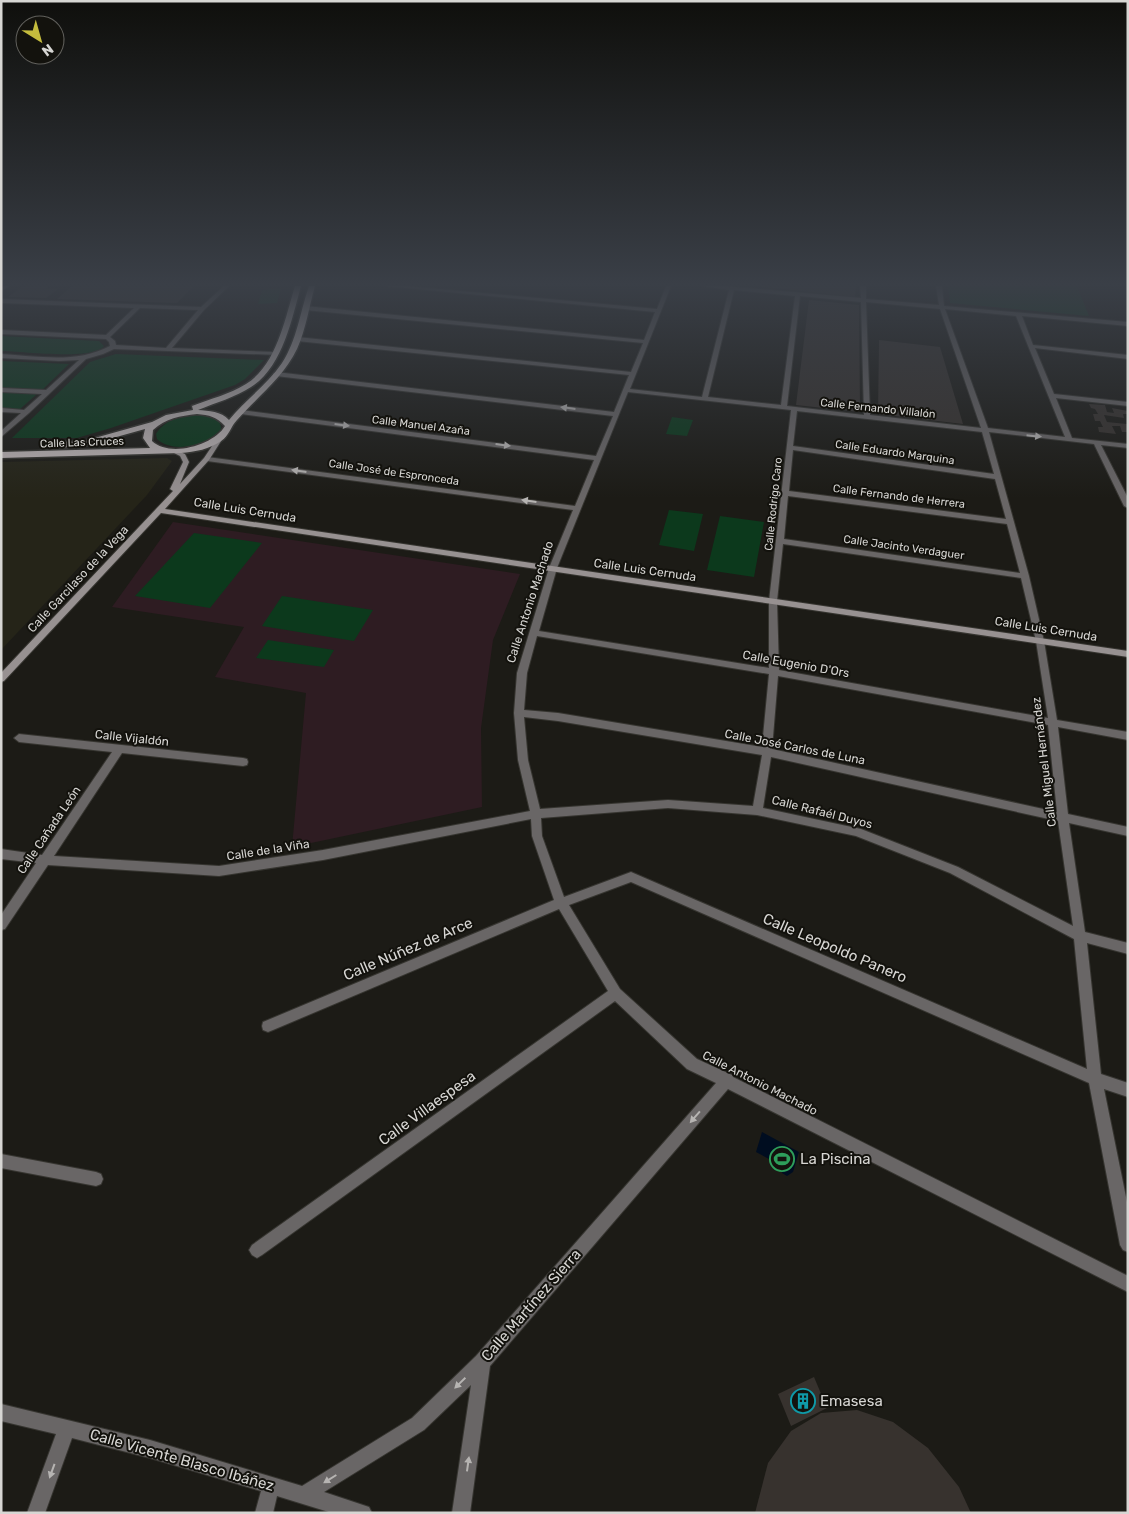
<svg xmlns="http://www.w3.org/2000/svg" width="1129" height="1514" viewBox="0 0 1129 1514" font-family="Rubik,sans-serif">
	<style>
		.built { fill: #252418 }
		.education { fill: #2e1c22 }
		.green { fill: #0c391c }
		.water { fill: #000d20 }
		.building { fill: #37322e }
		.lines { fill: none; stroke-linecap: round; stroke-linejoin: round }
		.street-casing { stroke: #363530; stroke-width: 2 }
		.secondary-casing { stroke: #363530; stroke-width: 2 }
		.primary-casing { stroke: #363530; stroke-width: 3 }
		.street { fill: #696666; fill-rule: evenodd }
		.secondary { fill: #979191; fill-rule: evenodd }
		.primary { fill: #bab2b2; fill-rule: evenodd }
		.oneway { fill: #b6b4b2 }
		.labels { text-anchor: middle; stroke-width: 4; stroke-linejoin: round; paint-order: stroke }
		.far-street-label { font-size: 11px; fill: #d7d6d3; stroke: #13120d }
		.street-label { font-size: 12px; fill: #d7d6d3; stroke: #13120d }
		.near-street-label { font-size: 15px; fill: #d7d6d3; stroke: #13120d }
		.near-poi-label { font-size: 15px; fill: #d7d6d3; stroke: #13120d; text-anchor: start }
	</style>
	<rect width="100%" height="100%" fill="#1c1b16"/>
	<path class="built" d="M167 458 172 461 147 495 1 650V462Z"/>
	<path class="education" d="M173 522 520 574 493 640 481 728 482 807 292 847 306 693 215 677 244 627 112 607Z"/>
	<g class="green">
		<path d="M948 286H1077L1089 316 950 303Z"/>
		<path d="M281 288 277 303 258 304 262 290Z"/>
		<path d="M1 336 99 341 104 346C93 361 21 351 1 351Z"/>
		<path d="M116 354 264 360 245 379 235 385 111 428 77 438H12L90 362Z"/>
		<path d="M1 361 69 364 41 391 1 389Z"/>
		<path d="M1 392 37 394 20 409H1Z"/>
		<path d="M194 415C205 415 221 415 221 429 208 446 173 454 157 439L156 434C164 420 180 417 194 415Z"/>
		<path d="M672 417 693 420 687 436 666 434Z"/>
		<path d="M669 510 703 514 694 551 659 545Z"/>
		<path d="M720 516 764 522 754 577 707 570Z"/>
		<path d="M194 533 262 543 210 608 135 596Z"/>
		<path d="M282 596 373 610 354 641 262 626Z"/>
		<path d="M268 640 334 650 324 667 256 658Z"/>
	</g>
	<path class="water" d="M762 1132 799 1152 793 1172 787 1176 782 1173 780 1165 756 1152Z"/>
	<g class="building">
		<path d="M23 286H49L46 289H58L46 298 8 297Z"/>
		<path d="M72 286H194L177 303 57 299Z"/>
		<path d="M756 286H856L855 297Z"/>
		<path d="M809 300 859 305 860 412 796 405Z"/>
		<path d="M879 340 940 347 963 424 878 414Z"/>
		<path d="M1089 404 1105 405 1107 412 1114 413 1112 408 1128 411V414H1123L1124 418 1104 415 1107 422 1127 424 1128 432H1122L1120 426H1112L1116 434 1099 432 1098 427H1103L1100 421H1095L1093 414H1098L1095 409 1091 408Z"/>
		<path d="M814 1377 827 1408 791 1426 778 1394Z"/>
		<path d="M857 1410 893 1422 928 1448 959 1487 971 1513H755L768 1463 791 1431 821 1413Z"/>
	</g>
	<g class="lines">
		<defs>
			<g id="street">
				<path d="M224 286H229L204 310 172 348 276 352 278 353V355L114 349 103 354 86 359 29 413 1 437V431L21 413 1 412V408L24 410 42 394 1 392V388L46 390 79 360 59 361 1 358V354C38 356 76 364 110 346L109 342 106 339 1 334V330L106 335 134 308 1 303V299L201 307ZM140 308 198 310 166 348 116 345 115 341 110 337Z"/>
				<path d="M386 286H406L657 309 666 286H671L630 389 702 397 729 290 703 286H724L861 298 860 286H866V299L939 305 936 286H942L944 306 1128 322V326L1022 316 1033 345 1128 355V359L1035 348 1054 394 1128 402V406L1056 398 1072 438 1128 444V448L1101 445 1128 498V508L1124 506 1094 444 989 432 1029 576 1044 641 1057 720 1128 732V740L1058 727 1068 814 1128 827V836L1069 823 1085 932 1128 943V954L1087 943 1101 1074 1128 1083V1097L1104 1089 1128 1207V1252L1123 1250 1120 1245 1089 1083 631 882 569 905 620 989 697 1059 732 1075 733 1077 1128 1276V1292L728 1089 490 1366 470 1513H452L471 1385 424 1430 324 1492 369 1507 372 1513H332L277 1496 273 1513H255L261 1491 150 1458 72 1438 45 1513H27L56 1434 1 1421V1404L150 1440 302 1486 412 1418 476 1356 716 1083 687 1069 615 1001 262 1255 257 1258 252 1255 249 1250 252 1245 608 991 559 909 273 1030 268 1032 263 1030 262 1026 263 1022 554 900 532 836 531 819 323 860 219 876 48 865 5 929 1 930V915L36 863 1 859V849L42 855 112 752 19 742 14 738 19 734 243 758 247 759 248 762 247 765 243 766 122 753 54 856 219 866 323 850 530 811 518 760 514 713 517 673 549 568 573 510 207 461 204 459 207 457 575 506 594 460 241 414 238 412 241 410 596 456 613 416 276 376 273 374 276 372 614 412 629 375 297 341 294 339 297 337 631 372 643 343 305 310 302 308 305 306 644 340 655 312ZM734 290 795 296 781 405 708 397ZM800 296 861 302 864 415 787 406ZM866 302 940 309 981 428 870 415ZM945 309 1016 316 1065 437 988 428ZM628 392 791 410 769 601V668L539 631 557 568ZM797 411 982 432 994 474 793 446ZM793 450 995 479 1006 519 789 491ZM788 496 1007 524 1020 573 784 539ZM783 544 1021 578 1036 641 1048 718 779 670 777 601ZM537 636 769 674 762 747 558 713 524 710 527 673ZM778 676 1048 725 1057 812 772 749ZM524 717 558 721 762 755 753 806 668 800 540 809 528 760ZM771 757 1058 821 1073 926 958 867 861 829 763 808ZM668 808 757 815 856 836 950 873 1074 939 1087 1069 631 872 564 897 542 836 541 818Z"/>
				<path d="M1 1154 96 1172 101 1174 103 1179 101 1184 96 1186 1 1168Z"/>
			</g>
			<g id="secondary">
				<path d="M3 286H9L1 291V288Z"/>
				<path d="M220 436 223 438 209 460 165 509 1128 651V657L161 513 4 681 1 682V673L173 491 170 489 183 462 180 456 172 452V450H176L185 454 189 462 180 484 204 458 218 437Z"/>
			</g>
			<path id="primary" d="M295 286H301C292 319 282 368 251 387 236 397 215 403 198 410 209 411 221 411 229 420 245 400 267 385 282 363 297 340 300 312 309 286H315C309 307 306 329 297 349 283 378 258 396 237 420 231 426 229 436 221 441 210 449 195 452 181 453L1 458V452L150 448 143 438 145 429 84 446 53 448 49 445 53 442 84 441 152 422 166 415 193 410 192 406C210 399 230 394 246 384 277 365 285 318 295 286ZM197 414C209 415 217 417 225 426 214 445 170 458 152 441L153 430C166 418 180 416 197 414Z"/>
		</defs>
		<use href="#street" class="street-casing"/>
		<use href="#secondary" class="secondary-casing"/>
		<use href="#primary" class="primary-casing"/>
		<use href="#street" class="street"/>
		<use href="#secondary" class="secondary"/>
		<use href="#primary" class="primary"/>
	</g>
	<defs><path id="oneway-solid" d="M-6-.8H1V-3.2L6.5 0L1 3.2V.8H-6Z" transform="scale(1.25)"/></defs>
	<g class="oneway">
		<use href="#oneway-solid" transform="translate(568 408) rotate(-173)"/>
		<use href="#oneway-solid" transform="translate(342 425) rotate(7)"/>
		<use href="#oneway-solid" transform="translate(1034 436) rotate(6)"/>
		<use href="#oneway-solid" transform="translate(503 445) rotate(7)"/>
		<use href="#oneway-solid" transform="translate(299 471) rotate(-172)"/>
		<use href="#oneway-solid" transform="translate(529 501) rotate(-172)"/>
		<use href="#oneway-solid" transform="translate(695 1117) rotate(131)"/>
		<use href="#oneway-solid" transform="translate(460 1383) rotate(136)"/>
		<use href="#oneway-solid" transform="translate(468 1464) rotate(-82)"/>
		<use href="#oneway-solid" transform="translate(52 1471) rotate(110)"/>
		<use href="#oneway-solid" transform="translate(330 1479) rotate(148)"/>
	</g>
	<linearGradient id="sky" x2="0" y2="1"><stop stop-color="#0f0f0c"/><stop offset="0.57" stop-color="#3a3f47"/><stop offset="1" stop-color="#3a3f47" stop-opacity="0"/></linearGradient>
	<rect width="1129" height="498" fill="url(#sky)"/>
	<defs>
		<symbol id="stadium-ring" viewBox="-11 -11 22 22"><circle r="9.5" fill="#13120d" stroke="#2e9e5b" stroke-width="1.5"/><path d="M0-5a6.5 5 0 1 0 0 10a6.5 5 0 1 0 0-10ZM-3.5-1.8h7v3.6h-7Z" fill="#2e9e5b"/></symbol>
		<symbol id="building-ring" viewBox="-11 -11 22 22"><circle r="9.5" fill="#13120d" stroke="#0f9aa8" stroke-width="1.5"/><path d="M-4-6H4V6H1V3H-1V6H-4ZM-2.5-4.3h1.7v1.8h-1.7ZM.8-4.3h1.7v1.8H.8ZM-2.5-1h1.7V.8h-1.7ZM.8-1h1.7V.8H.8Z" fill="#0f9aa8"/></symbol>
	</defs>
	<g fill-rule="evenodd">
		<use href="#stadium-ring" x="768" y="1145" width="28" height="28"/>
		<use href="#building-ring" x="789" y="1387" width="28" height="28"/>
	</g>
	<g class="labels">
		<g class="far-street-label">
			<text transform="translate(878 408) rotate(6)" y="4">Calle Fernando Villalón</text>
			<text transform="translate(421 425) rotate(7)" y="4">Calle Manuel Azaña</text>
			<text transform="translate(82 442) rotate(-2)" y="4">Calle Las Cruces</text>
			<text transform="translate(895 452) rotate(8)" y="4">Calle Eduardo Marquina</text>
			<text transform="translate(394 472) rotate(8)" y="4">Calle José de Espronceda</text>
			<text transform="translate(899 496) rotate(7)" y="4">Calle Fernando de Herrera</text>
			<text transform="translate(773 504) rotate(-84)" y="4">Calle Rodrigo Caro</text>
			<text transform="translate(904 547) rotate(8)" y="4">Calle Jacinto Verdaguer</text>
		</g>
		<g class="street-label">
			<text transform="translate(245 510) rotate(9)" y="4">Calle Luis Cernuda</text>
			<text transform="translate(645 570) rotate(8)" y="4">Calle Luis Cernuda</text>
			<text transform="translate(78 579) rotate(-47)" y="4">Calle Garcilaso de la Vega</text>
			<text transform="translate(530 602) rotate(-72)" y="4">Calle Antonio Machado</text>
			<text transform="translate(1046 629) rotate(9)" y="4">Calle Luis Cernuda</text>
			<text transform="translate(796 664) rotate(10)" y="4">Calle Eugenio D'Ors</text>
			<text transform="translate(132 738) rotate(6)" y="4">Calle Vijaldón</text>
			<text transform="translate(795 747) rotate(11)" y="4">Calle José Carlos de Luna</text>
			<text transform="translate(1044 762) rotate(-97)" y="4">Calle Miguel Hernández</text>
			<text transform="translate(822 812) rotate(14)" y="4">Calle Rafaél Duyos</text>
			<text transform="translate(49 830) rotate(-56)" y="4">Calle Cañada León</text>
			<text transform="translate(268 850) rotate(-9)" y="4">Calle de la Viña</text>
			<text transform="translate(760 1083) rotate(27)" y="4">Calle Antonio Machado</text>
		</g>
		<g class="near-street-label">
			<text transform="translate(835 948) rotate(23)" y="5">Calle Leopoldo Panero</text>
			<text transform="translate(408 949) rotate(-23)" y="5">Calle Núñez de Arce</text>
			<text transform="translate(427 1108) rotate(-36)" y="5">Calle Villaespesa</text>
			<text transform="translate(531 1305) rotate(-49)" y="5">Calle Martínez Sierra</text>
			<text transform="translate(182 1460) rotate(16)" y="5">Calle Vicente Blasco Ibáñez</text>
		</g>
		<g class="near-poi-label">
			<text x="800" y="1164">La Piscina</text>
			<text x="820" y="1406">Emasesa</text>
		</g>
	</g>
	<rect width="1129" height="1514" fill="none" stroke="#d7d6d3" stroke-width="5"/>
	<g transform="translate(40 40) rotate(143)"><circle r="24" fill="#13120d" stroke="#61605c"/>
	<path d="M0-4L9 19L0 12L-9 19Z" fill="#c5bc3d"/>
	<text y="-8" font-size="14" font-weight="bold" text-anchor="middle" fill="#d7d6d3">N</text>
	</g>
</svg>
